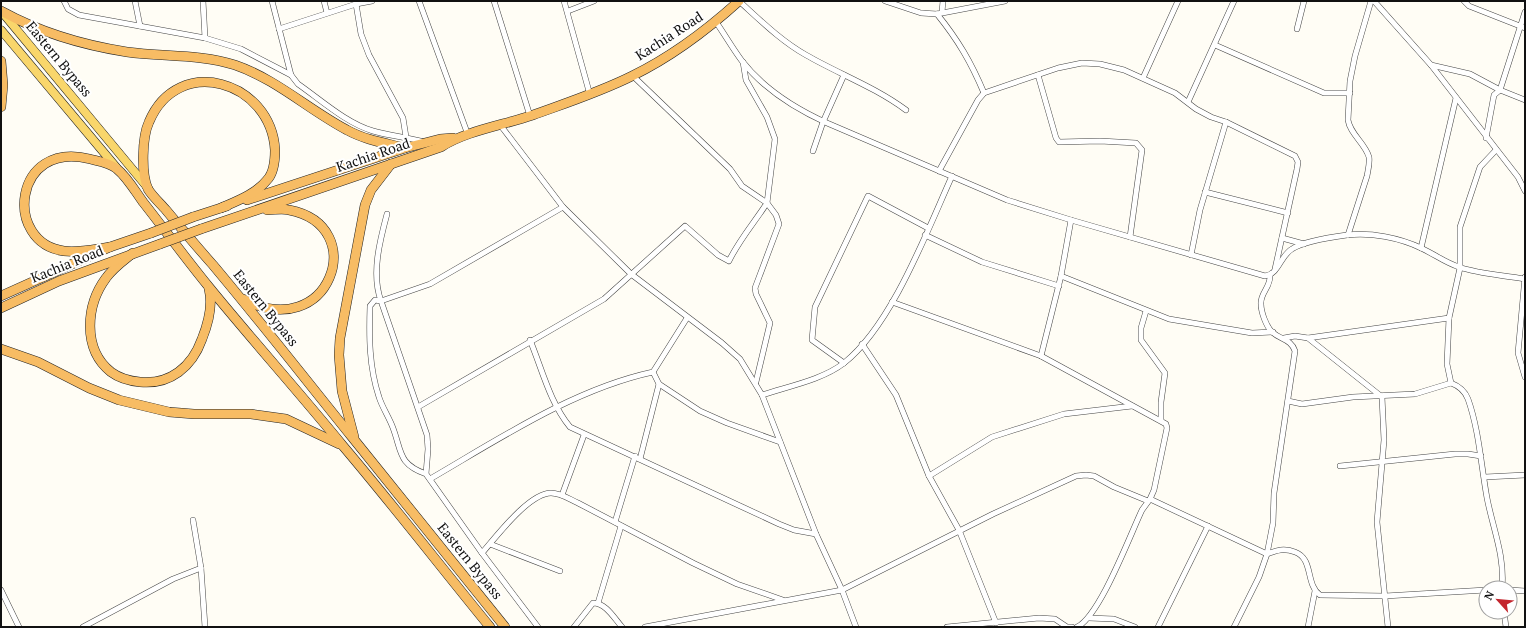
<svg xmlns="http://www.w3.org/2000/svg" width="1526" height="628" viewBox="0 0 1526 628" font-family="'PT Serif',serif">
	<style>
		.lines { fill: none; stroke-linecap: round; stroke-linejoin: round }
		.minor-casing { stroke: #444; stroke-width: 6 }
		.primary-casing { stroke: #222; stroke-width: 9 }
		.trunk-casing { stroke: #222; stroke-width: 10 }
		.minor { stroke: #fff; stroke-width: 5 }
		.primary { stroke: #f9d66b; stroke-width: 8 }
		.trunk { stroke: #f7bc64; stroke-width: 9 }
		.trunk-bridge-casing { stroke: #222; stroke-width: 10; stroke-linecap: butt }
		.trunk-bridge { stroke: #f7bc64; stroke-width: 9 }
		.labels { text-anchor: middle; stroke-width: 4; stroke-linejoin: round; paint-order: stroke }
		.street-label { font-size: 14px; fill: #111; stroke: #fff }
	</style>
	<rect width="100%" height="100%" fill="#fffdf5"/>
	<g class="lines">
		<defs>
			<g id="minor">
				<path d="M64 1 68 9 79 15 205 38 241 49 291 75"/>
				<path d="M135 1 140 26"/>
				<path d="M203 1 205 38"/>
				<path d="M272 1 291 75 298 84C321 100 346 123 373 131 390 136 407 137 424 142"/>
				<path d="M324 1 327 13"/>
				<path d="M419 1 468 135"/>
				<path d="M494 1 530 116"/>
				<path d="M564 1 590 95"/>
				<path d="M739 1C760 20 781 41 806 55 839 74 875 87 906 110"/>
				<path d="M885 1 921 13 937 14 1005 1"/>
				<path d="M1374 1 1431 65 1518 177 1525 191"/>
				<path d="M1464 1 1469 6 1525 28"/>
				<path d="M356 4 361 34 369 55 403 118 406 137"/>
				<path d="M568 11 594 1"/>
				<path d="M942 12 943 1"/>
				<path d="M937 14C958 40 971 62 984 93"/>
				<path d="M716 22C725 35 733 49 742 61 763 88 796 109 827 123L1007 200 1071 220 1265 276C1279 274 1280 256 1292 249 1304 241 1332 237 1347 235 1371 232 1400 238 1421 248 1434 254 1446 263 1459 267 1479 274 1503 275 1525 279"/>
				<path d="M279 29 356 4 372 1"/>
				<path d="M1297 29 1304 1"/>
				<path d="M1215 45 1324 93H1350"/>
				<path d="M743 62 746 80 767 117 775 139 767 203 776 215 779 224 755 288 756 294 770 323 756 382"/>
				<path d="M1431 65 1470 74 1500 90 1525 100"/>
				<path d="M1038 75 1056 138 1059 142 1100 141 1136 143 1142 150 1130 237"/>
				<path d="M1143 78 1178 1"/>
				<path d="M1188 102 1234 1"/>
				<path d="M501 126 563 207 631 274 722 343 740 359 762 395 816 534 842 590 856 627"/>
				<path d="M1486 138 1494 95 1500 90 1525 12"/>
				<path d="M813 151 823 122 844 75"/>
				<path d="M939 171 978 100 984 93 1058 68 1082 63 1100 64 1124 70 1175 93 1196 109 1211 117 1226 122 1295 156 1298 162 1297 169 1275 269"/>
				<path d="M1205 192 1288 213"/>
				<path d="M387 214C380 240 371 274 381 301L430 284 563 207"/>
				<path d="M925 235 982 262 1059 286"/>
				<path d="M1348 235 1367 176C1368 170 1370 163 1369 157 1365 143 1350 134 1348 120L1350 81 1355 56 1371 1"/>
				<path d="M1282 238 1304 244"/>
				<path d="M1421 248 1456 98"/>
				<path d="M1191 255 1200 210 1226 122"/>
				<path d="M1061 276 1169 319 1252 333 1273 332"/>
				<path d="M1525 277 1518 353 1525 377"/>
				<path d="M892 302 1041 356 1166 424 1167 428 1154 490 1150 499 1142 510C1130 535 1100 616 1077 627"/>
				<path d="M1146 311 1141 328V340L1165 373 1161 402V420"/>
				<path d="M1284 338 1295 336 1308 338 1382 397 1384 440 1377 522 1388 627"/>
				<path d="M1308 338 1449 318"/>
				<path d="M530 340C542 369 550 403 570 427L779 524 794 530 816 534"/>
				<path d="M862 344 896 395 929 476 959 530 996 623"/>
				<path d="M1041 356 1061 276 1071 220"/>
				<path d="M844 363 812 340 815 307 868 196 928 228"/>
				<path d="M653 372 659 384 700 411 727 423 780 442"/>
				<path d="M1451 383 1447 364 1449 318 1460 268V227L1480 167 1496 150"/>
				<path d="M762 395C789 386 822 380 844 363 892 325 927 231 952 176"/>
				<path d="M1288 401 1302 404 1353 397 1415 394 1451 383C1459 386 1465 391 1468 399 1479 430 1481 465 1487 498 1493 529 1505 556 1502 588"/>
				<path d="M418 407 604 299 685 226 718 255 729 261C739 240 754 223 767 203L742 186 730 169 633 76"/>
				<path d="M640 459 659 384"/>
				<path d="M1340 466 1455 454H1468L1481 456"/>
				<path d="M426 474 428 449 427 435 381 301 375 300 370 306C369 337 369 367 379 397 382 407 389 417 393 428 402 452 398 464 426 474L482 553 538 627"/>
				<path d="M929 476 992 437 1064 414 1132 406"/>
				<path d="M1485 477 1525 475"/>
				<path d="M430 479C499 439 574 389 653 372L687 318"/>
				<path d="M562 495 584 435"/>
				<path d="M1150 499 1267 554C1277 550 1284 548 1295 552 1314 559 1305 584 1320 595L1385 596 1486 590"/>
				<path d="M193 520 201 568 205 627"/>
				<path d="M615 522 635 456"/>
				<path d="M490 544 560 571"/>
				<path d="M482 553C496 537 529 493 551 493 561 493 569 499 578 503L693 563 737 584 783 600"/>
				<path d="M1 590 19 627"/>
				<path d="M1510 590 1525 591"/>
				<path d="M598 603 621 526"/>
				<path d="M1504 612 1506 627"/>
				<path d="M1089 618 1114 619 1135 627"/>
				<path d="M83 627 173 579 201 568"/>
				<path d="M574 627 593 603C606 603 614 618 622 627"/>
				<path d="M645 627 842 590 993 514 1076 476 1086 475 1094 476 1114 487 1148 501"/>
				<path d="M947 627 1039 618 1055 619 1067 627H1072"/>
				<path d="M1158 627 1208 526"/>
				<path d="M1234 627 1259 577 1267 554 1273 523 1274 493 1295 351C1291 339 1281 340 1272 332 1266 326 1261 312 1261 304 1260 293 1271 287 1270 275"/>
				<path d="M1308 627 1315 591"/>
			</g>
			<g id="primary">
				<path d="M2 12 148 188"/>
				<path d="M1 30 116 167"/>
			</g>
			<g id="trunk">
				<path d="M1 11C41 33 82 45 127 52 163 57 200 54 235 65 276 79 309 110 347 130 365 140 385 143 405 148"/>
				<path d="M1 61 3 85 1 107"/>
				<path d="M247 200 405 148 440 139 453 138"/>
				<path d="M221 208C237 201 256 194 267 180 274 173 275 160 275 150 271 81 178 53 149 122 142 137 141 174 148 189 152 196 161 204 166 210 181 228 197 247 213 265 260 321 306 380 352 437 403 501 454 564 505 627"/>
				<path d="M193 217 227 206"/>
				<path d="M201 229 441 147C465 131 504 125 533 115 566 103 600 92 632 76 671 57 707 30 739 1"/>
				<path d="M110 247C95 249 79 253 64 251 3 243 13 139 90 159 98 161 111 163 117 169 127 177 135 191 143 202 165 230 186 259 209 287 253 341 299 392 343 446 393 505 441 567 490 627"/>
				<path d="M133 253C123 261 113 268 106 278 86 305 82 349 111 372 119 378 130 381 140 382 170 385 192 367 202 339 208 324 213 305 209 289"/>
				<path d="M1 296 110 247 151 233"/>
				<path d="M243 299C329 345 372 226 289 210 282 208 274 210 267 210"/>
				<path d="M1 308 59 281 160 244"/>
				<path d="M1 349 38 362 89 388 119 400 169 412 194 414H251L286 419 339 444"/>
				<path d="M354 437 342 391 339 355 340 338 365 205 371 190 391 164"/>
			</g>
		</defs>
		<use href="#minor" class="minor-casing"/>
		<use href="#primary" class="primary-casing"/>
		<use href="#trunk" class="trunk-casing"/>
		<use href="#minor" class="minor"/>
		<use href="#primary" class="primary"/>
		<use href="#trunk" class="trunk"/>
		<defs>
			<g id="trunk-bridge">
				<path d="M151 233 193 217"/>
				<path d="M160 244 201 229"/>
			</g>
		</defs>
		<use href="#trunk-bridge" class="trunk-bridge-casing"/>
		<use href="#trunk-bridge" class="trunk-bridge"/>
	</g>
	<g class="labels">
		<g class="street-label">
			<text transform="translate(669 36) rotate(-33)" y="5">Kachia Road</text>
			<text transform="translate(59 59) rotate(50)" y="5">Eastern Bypass</text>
			<text transform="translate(373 155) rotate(-19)" y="5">Kachia Road</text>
			<text transform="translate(67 264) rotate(-22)" y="5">Kachia Road</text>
			<text transform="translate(266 308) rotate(51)" y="5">Eastern Bypass</text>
			<text transform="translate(470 561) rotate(51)" y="5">Eastern Bypass</text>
		</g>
	</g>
	<rect width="1526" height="628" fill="none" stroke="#111111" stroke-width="4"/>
	<g transform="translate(1498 600) rotate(297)"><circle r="19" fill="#ffffff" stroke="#a0a0a0"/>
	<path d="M0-3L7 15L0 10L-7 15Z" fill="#c4262e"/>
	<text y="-6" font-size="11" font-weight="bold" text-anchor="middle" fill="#111111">N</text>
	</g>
</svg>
